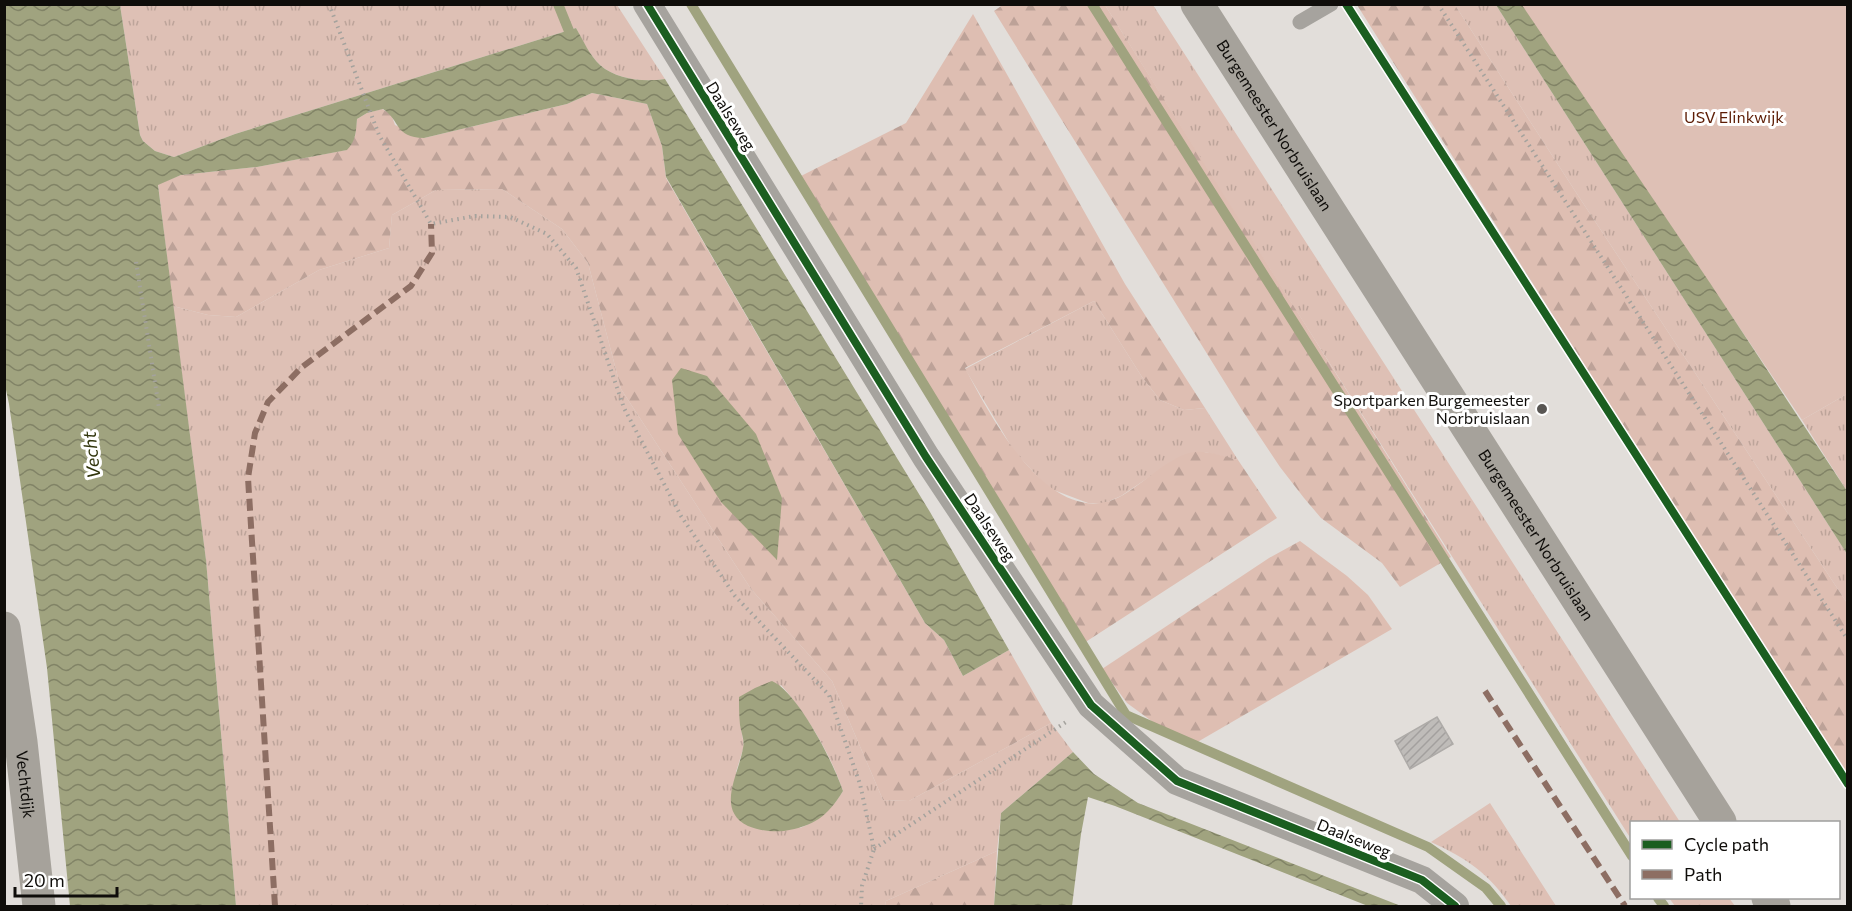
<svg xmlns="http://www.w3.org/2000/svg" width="1852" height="911" viewBox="0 0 1852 911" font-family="Commissioner,sans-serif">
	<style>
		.grass { fill: url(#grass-tufts); fill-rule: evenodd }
		.forest { fill: url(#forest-firs) }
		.park { fill: #dec0b5 }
		.water { fill: url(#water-waves) }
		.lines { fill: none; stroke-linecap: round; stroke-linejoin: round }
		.stream { stroke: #a0a37f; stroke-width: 10 }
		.building { fill: url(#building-hatch); stroke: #aeaba8; stroke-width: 1.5 }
		.path { stroke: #a4a29d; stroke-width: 4; stroke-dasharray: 1.5 4.5; stroke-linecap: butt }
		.lane { stroke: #a6a39e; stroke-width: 15 }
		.street { stroke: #a6a39e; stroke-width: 28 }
		.secondary { stroke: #a6a29b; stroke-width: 33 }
		.quiet { stroke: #8d6e63; stroke-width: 6; stroke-dasharray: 12 6; stroke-linecap: butt }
		.cycleway-casing { stroke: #fff; stroke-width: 11 }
		.cycleway { stroke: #1b5e20; stroke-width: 8 }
		.poi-dot { fill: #595653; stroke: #fff; stroke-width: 2 }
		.labels { text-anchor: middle; stroke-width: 6; stroke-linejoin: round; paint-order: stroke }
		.street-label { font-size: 16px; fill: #0f0d0a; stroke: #fff }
		.park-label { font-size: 16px; fill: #5d1d05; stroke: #fff }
		.poi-label { font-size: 16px; fill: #0f0d0a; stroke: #fff; text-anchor: end }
		.water-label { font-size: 18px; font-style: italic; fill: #31350c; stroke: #fff }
	</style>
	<defs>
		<pattern id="grass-tufts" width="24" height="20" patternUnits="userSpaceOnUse" patternTransform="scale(1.5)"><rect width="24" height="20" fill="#dec0b5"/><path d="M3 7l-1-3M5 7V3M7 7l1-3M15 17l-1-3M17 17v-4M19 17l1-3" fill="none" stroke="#bda49a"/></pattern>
		<pattern id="forest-firs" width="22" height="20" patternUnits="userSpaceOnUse" patternTransform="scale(1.5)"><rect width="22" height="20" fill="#debeb2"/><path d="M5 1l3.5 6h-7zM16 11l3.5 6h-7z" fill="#bda298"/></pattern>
		<pattern id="water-waves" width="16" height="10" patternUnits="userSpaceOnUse" patternTransform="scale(1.5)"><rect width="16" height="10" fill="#a0a37f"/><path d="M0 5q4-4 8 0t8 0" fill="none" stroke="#818366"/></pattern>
		<pattern id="building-hatch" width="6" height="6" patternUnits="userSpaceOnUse" patternTransform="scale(1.5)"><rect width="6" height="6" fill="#bfbcb9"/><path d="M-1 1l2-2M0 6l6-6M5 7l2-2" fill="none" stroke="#a3a09e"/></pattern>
	</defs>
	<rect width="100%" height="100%" fill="#e2deda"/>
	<g class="grass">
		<path d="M120 5H617L665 79C644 82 617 80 600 65 590 56 582 40 576 28L235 134 174 157 155 151 143 141 140 135Z"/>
		<path d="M1105 5H1153L1680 822H1632L1631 839 1239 220Z"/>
		<path d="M1455 5H1496L1847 554V603L1577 194Z"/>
		<path d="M502 189 562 229 588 263 621 389 751 589 832 681 883 800 909 801 1051 723 1073 752 1001 813 997 851 886 901 885 906H236L206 560 173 306 208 315 236 317 319 270 389 248 392 215 436 190ZM781 685C806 713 831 755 843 791 831 810 820 820 800 828L736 772 744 746 740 722Z"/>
		<path d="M1094 301 1142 377 1160 400 1184 410 1205 408 1238 460 1205 452 1173 461 1121 496 1105 503H1088L1051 489 1040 479 1014 451 965 369Z"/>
		<path d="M1847 394V491L1802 420Z"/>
		<path d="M1490 803 1556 906H1511C1488 873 1468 859 1431 842Z"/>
		<path d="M1669 898H1729L1735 906H1675Z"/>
	</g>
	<g class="forest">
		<path d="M1004 4 1105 5 1451 557 1400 587 1382 563 1321 518 1304 498 1280 467 1242 410 994 11Z"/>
		<path d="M1357 5H1455L1577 194 1847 603V781Z"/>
		<path d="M973 14 1125 284 1205 408 1184 410 1160 400 1142 377 1094 301 965 368C991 417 1052 536 1123 495 1142 484 1169 458 1189 453 1204 449 1223 456 1238 460L1277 518 1084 643 1056 602 797 178 906 123Z"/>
		<path d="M592 93 647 104 662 146 666 178 925 623 944 640 963 676 1009 650 1051 723 909 801 883 800 832 681 751 589 621 389 588 263 562 229 502 189 436 190 392 215 389 248 319 270 236 317 208 315 173 306 158 184 181 175 257 167 346 150 355 136 357 119 367 113 382 109 391 114 395 125 424 138 567 104Z"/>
		<path d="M1300 541 1347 576 1368 595 1392 629 1194 744 1161 728 1127 703 1102 669 1269 558Z"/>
		<path d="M997 851 994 906H885L886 901Z"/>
	</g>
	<path class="park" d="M1521 5H1847V394L1802 420Z"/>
	<g class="water">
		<path d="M4 5H120L140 135 143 141 155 151 174 157 235 134 576 28C583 40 590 56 600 65 617 80 644 82 665 79L930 512 1009 650 963 676 944 640 925 623 666 177 662 146 647 104 592 93 567 104 424 138C394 137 401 121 383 109L367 113 357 119C356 131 356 141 347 150L257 167 181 175 158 185 206 560 236 906H70L47 668 9 404 5 385Z"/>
		<path d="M1496 5H1522L1710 283 1847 491V554Z"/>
		<path d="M681 368 707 376 756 434 782 498 777 560 721 502 678 434 672 380Z"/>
		<path d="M772 681C798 692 834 764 843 791 827 817 814 826 784 831 771 832 761 831 748 826 715 810 739 774 743 748 745 741 741 732 740 725 739 716 739 706 739 697L755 688Z"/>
		<path d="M1073 752 1094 774 1138 803 1401 906H1368L1115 806 1088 797 1081 834 1072 906H994L1001 813Z"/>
	</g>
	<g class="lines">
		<g class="stream">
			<path d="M558 4 569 31"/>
			<path d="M691 4 1126 715 1428 847 1486 888 1501 906"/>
			<path d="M1092 4 1632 856"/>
			<path d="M1658 898 1664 906"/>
		</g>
	</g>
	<path class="building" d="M1437 717 1453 744 1410 769 1395 741Z"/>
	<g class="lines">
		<g class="path">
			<path d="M329 4 379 135 431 224 475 216 510 217 547 234 576 268 624 408 681 516 735 596 829 695 860 784 874 849 862 886 861 906"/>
			<path d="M1438 4 1848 640"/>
			<path d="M136 262 159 408"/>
			<path d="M874 849 1066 722"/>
		</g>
		<path class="lane" d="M1300 22 1331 4"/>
		<path class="street" d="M647 4 926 457 1091 705 1177 781 1422 880 1455 906"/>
		<g class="secondary">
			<path id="s1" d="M1197 4 1720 822"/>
			<path id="s2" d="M4 628 21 742 39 906"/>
			<path d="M1768 898 1774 906"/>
		</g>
		<g class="quiet">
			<path d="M1485 691 1625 906"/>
			<path d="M275 906 248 478 255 433 268 402 302 367 411 286 432 253 431 224"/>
		</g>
		<defs>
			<g id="cycleway">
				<path d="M647 4 926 457 1091 705 1177 781 1422 880 1455 906"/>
				<path d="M1346 4 1848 784"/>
			</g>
		</defs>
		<use href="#cycleway" class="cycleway-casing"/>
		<use href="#cycleway" class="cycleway"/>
	</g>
	<circle class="poi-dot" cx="1542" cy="409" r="6"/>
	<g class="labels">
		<g class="street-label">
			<text transform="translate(731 116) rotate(58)" y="6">Daalseweg</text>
			<text dy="6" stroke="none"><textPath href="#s1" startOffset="144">Burgemeester Norbruislaan</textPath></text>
			<text transform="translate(990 527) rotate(56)" y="6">Daalseweg</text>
			<text dy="6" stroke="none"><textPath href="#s1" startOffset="630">Burgemeester Norbruislaan</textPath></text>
			<text dy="6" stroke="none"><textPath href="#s2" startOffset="158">Vechtdijk</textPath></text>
			<text transform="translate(1354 838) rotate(22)" y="6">Daalseweg</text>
		</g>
		<g class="park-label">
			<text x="1734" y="123">USV Elinkwijk</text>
		</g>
		<g class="poi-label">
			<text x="1530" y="406">Sportparken Burgemeester<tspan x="1530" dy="18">Norbruislaan</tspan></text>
		</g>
		<g class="water-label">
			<text transform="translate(92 455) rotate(-96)" y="6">Vecht</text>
		</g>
	</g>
	<rect width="1852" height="911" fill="none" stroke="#0f0d0a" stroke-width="12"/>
	<rect x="1630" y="821" width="210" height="78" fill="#ffffff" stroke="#9f9e9d" stroke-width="1.5"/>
	<rect x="1642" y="840" width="30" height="9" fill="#1b5e20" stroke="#9f9e9d" stroke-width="1.5"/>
	<text x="1684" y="851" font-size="18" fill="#0f0d0a">Cycle path</text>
	<rect x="1642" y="870" width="30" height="9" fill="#8d6e63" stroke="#9f9e9d" stroke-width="1.5"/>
	<text x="1684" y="881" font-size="18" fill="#0f0d0a">Path</text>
	<path d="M15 887v9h102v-9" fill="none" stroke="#0f0d0a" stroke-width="3"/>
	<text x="24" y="887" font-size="18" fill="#0f0d0a" stroke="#ffffff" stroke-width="4.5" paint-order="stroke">20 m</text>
</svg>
